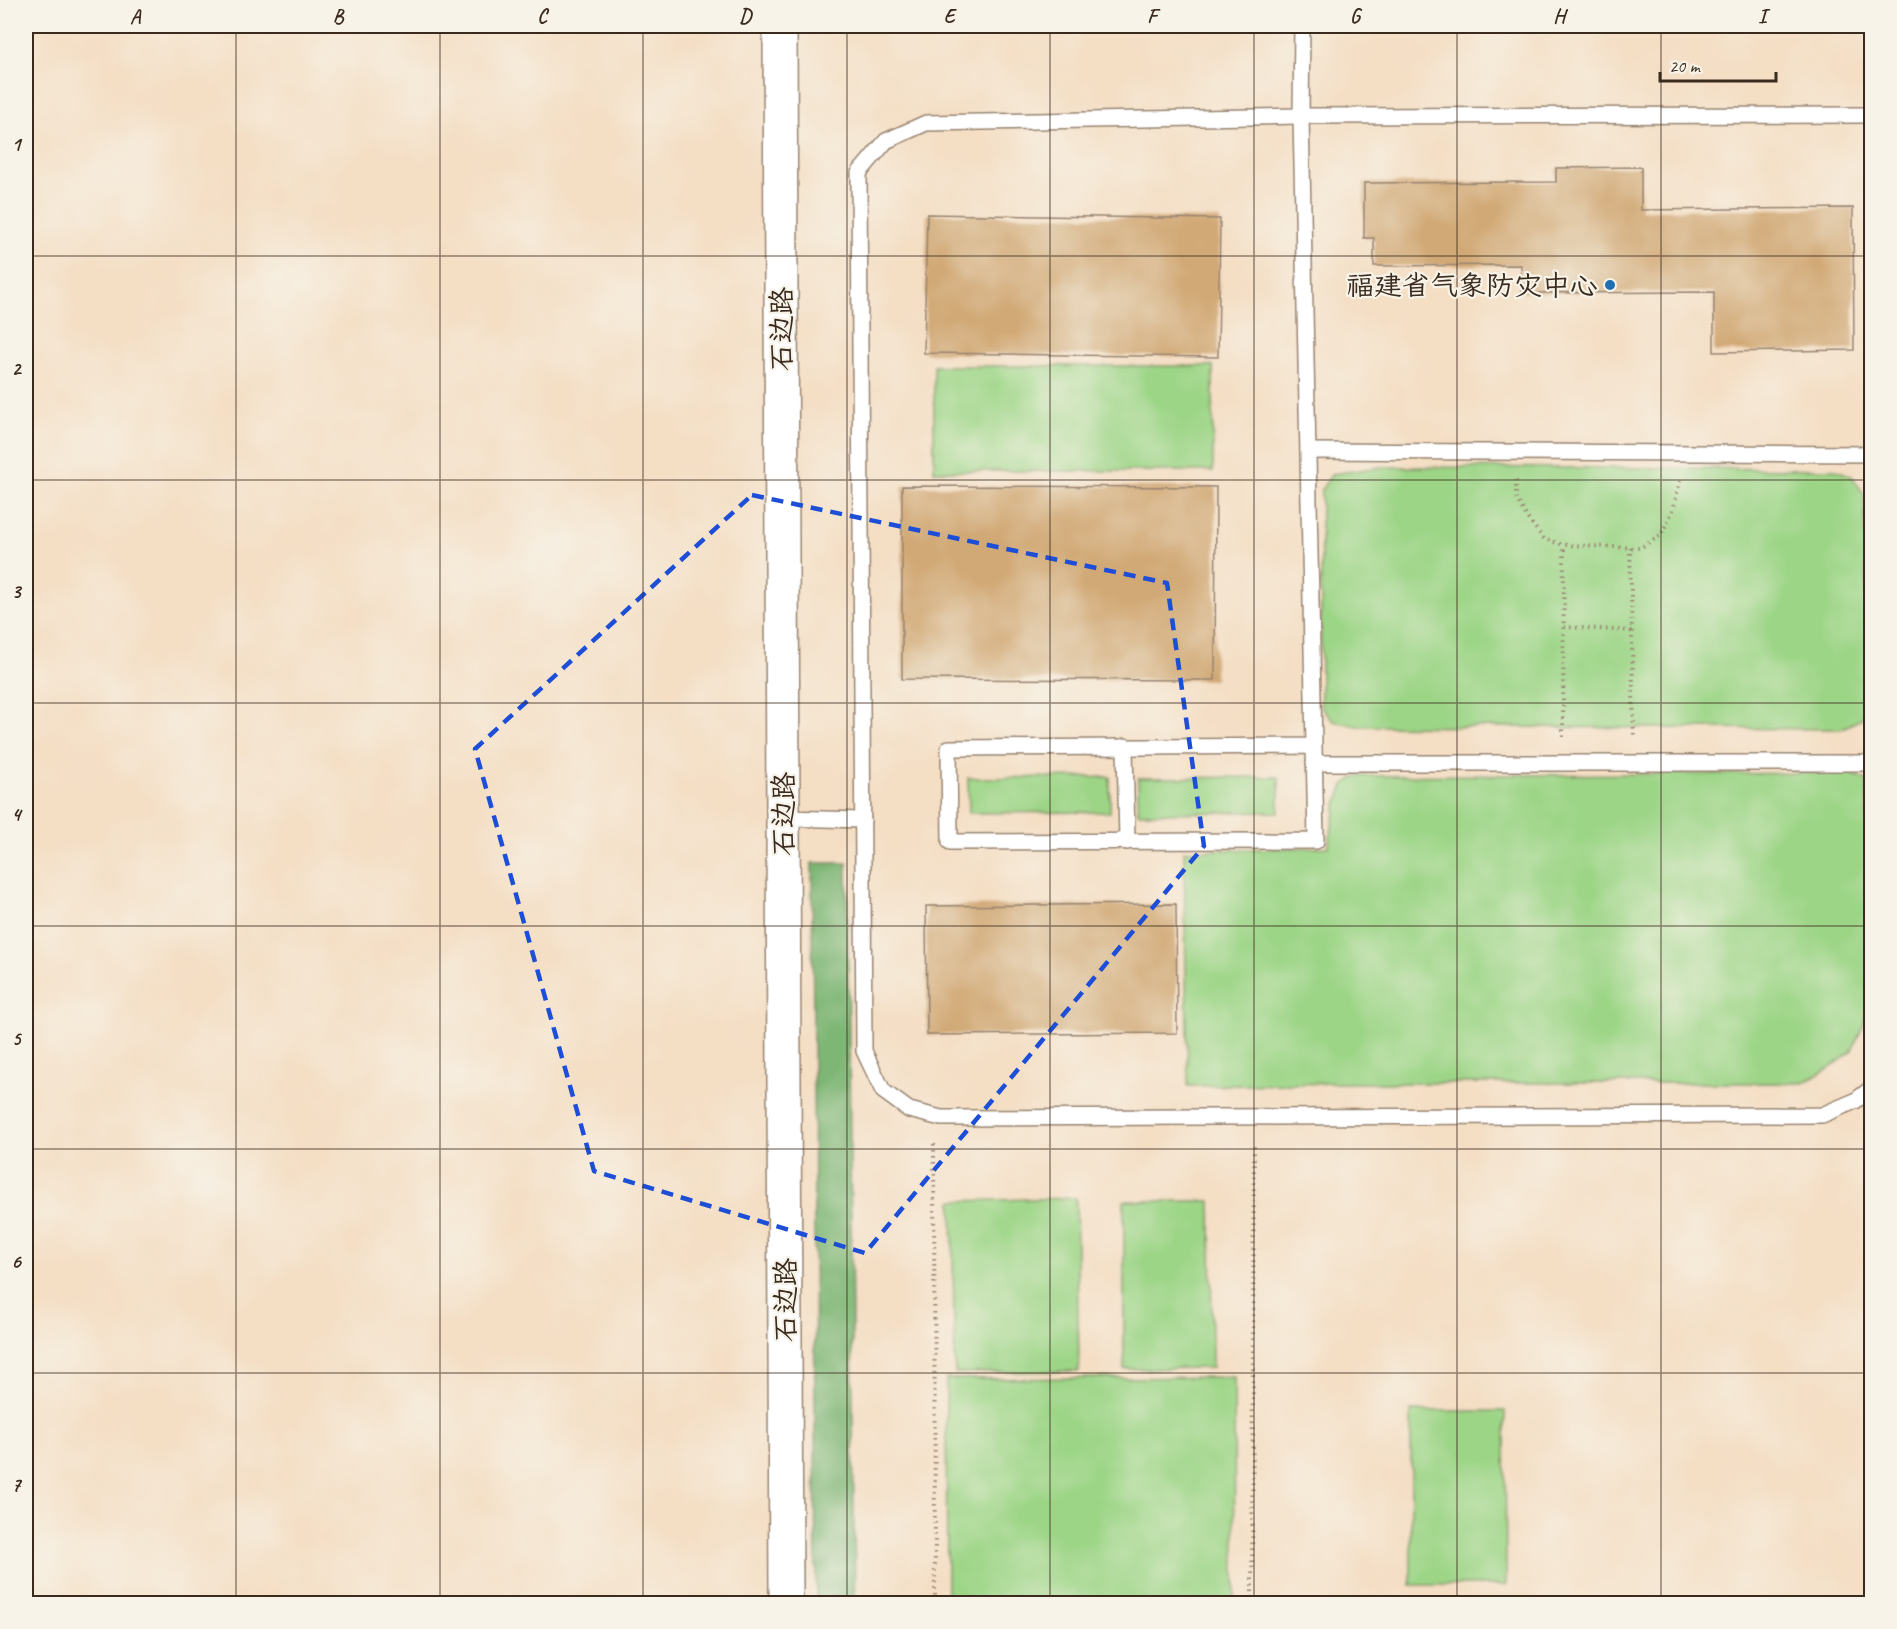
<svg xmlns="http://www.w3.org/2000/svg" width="1897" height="1629" viewBox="0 0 1897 1629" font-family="Caveat,'LXGW WenKai TC',sans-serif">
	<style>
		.green { fill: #9dd587; stroke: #6c8052; stroke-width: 1.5 }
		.forest { fill: #7eb674; stroke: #5c7049; stroke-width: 1.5 }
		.building { fill: #d1a976 }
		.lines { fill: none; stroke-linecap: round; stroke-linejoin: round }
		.service-casing { stroke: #988471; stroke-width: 18 }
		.tertiary-casing { stroke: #988471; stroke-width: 36 }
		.path { stroke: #988471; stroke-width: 4; stroke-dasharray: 1.5 4.5; stroke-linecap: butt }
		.service { stroke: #fff; stroke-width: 15 }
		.tertiary { stroke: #fff; stroke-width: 33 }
		.marked { fill: none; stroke: #1d4ed8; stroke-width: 4.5; stroke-dasharray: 12 8; stroke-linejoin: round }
		.grid { fill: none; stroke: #3b2a1e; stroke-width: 1.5; stroke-opacity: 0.55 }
		.poi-dot { fill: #1f6fb2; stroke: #f7f3e8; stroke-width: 2 }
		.labels { text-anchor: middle; stroke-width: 4.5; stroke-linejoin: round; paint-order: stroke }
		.poi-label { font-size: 28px; fill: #3b2a1e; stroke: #f7f3e8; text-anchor: end }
		.street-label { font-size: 28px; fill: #3b2a1e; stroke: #f7f3e8 }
		.neatline { fill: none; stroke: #3b2a1e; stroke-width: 2 }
		.grid-label { font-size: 20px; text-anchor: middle; font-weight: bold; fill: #3b2a1e }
	</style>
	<rect width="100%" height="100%" fill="#f7f3e8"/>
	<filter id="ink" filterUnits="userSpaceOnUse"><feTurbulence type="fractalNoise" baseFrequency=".0167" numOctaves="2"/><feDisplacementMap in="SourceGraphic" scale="12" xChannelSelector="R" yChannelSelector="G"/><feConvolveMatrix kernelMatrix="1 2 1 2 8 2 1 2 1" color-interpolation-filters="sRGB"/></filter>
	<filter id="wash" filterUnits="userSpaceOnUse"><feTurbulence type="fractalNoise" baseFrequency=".008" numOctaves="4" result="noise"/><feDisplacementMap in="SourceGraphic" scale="24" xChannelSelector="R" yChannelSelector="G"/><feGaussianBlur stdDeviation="1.35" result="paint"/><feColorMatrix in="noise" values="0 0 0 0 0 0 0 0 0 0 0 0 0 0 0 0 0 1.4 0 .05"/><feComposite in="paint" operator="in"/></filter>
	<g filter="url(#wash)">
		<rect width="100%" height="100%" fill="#f4dec4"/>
		<g class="green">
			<rect x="934" y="366" width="279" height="105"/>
			<path d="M1381 467 1834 469 1852 476 1864 494 1870 696 1861 719 1841 729 1358 726 1333 721 1321 707V490L1332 474Z"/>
			<path d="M1849 773 1867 780 1869 989 1865 1022 1851 1052 1830 1068 1803 1083H1338L1188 1086 1184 851 1328 847 1337 804 1344 785 1356 776Z"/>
			<path d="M1110 777V812L969 813 968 778Z"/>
			<path d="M1279 777V812L1138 813V778Z"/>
			<path d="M1076 1198 1079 1371 955 1373 952 1201Z"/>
			<path d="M1124 1201H1211L1212 1368 1124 1369Z"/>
			<path d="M1234 1377 1235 1603H947L946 1379Z"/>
			<path d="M1411 1411H1505L1506 1585H1411Z"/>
		</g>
		<path class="forest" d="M812 863H847L855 1603H816Z"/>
		<g id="blocks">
			<g class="building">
				<path d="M1641 167V210L1853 208 1854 350 1714 352V292L1522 293 1521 265 1374 266V238H1364V183L1556 182V168Z"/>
				<path d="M927 214 1220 219 1218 357 924 353Z"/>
				<path d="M902 486 1216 487 1215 680 902 679Z"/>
				<path d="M1176 904 1177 1033 927 1035 926 906Z"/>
			</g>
		</g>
	</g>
	<g filter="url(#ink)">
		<use href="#blocks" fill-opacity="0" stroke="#988471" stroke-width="1.5"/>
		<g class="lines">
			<defs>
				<g id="service">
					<path d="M1302 26 1301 116 1314 746 1316 841 950 842 949 748 1314 746"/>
					<path d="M1872 115 1301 116 926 123 886 141 859 173 864 1051 883 1091 909 1110 941 1118 1822 1115 1855 1101 1872 1088"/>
					<path d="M1308 451 1872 454"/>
					<path d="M1125 746 1127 842"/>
					<path d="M1314 763H1872"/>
					<path d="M783 818 863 820"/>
				</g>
				<path id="tertiary" d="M780 26 786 1604"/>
			</defs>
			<use href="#service" class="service-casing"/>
			<use href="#tertiary" class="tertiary-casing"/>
			<g class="path">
				<path d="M1516 480V498L1528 519 1544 539 1564 545 1640 548 1661 535 1673 510 1680 481"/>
				<path d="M1630 547 1634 736"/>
				<path d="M1564 627 1632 631"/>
				<path d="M1563 737 1564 545"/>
				<path d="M934 1144 935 1604"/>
				<path d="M1252 1604 1254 1145"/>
			</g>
			<use href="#service" class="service"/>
			<use href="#tertiary" class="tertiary"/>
		</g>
	</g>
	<path class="marked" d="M752 495 1167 583 1204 846 865 1253 594 1171 475 749Z"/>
	<path class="grid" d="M236 26V1604M440 26V1604M643 26V1604M847 26V1604M1050 26V1604M1254 26V1604M1457 26V1604M1661 26V1604M26 256H1872M26 480H1872M26 703H1872M26 926H1872M26 1149H1872M26 1373H1872"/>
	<circle class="poi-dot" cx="1610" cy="285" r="6"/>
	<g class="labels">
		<g class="poi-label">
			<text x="1598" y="295">福建省气象防灾中心</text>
		</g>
		<g class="street-label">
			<text transform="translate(781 329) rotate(-90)" y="10">石边路</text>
			<text transform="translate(783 814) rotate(-90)" y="10">石边路</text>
			<text transform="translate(785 1300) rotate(-90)" y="10">石边路</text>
		</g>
	</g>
	<rect width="1897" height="1629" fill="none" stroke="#f7f3e8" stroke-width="66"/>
	<path d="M1660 72v9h116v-9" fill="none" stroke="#3b2a1e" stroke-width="3"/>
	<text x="1669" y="72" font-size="18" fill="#3b2a1e" stroke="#f7f3e8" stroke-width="4.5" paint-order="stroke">20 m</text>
	<rect x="33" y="33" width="1831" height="1563" class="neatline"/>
	<g class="grid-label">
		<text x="135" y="23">A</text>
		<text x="338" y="23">B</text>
		<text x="542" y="23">C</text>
		<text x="745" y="23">D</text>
		<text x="949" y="23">E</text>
		<text x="1152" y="23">F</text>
		<text x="1355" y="23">G</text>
		<text x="1559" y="23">H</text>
		<text x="1762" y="23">I</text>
		<text x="16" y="151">1</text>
		<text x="16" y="375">2</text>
		<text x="16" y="598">3</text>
		<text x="16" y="821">4</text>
		<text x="16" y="1045">5</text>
		<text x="16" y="1268">6</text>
		<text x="16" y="1491">7</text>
	</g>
</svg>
